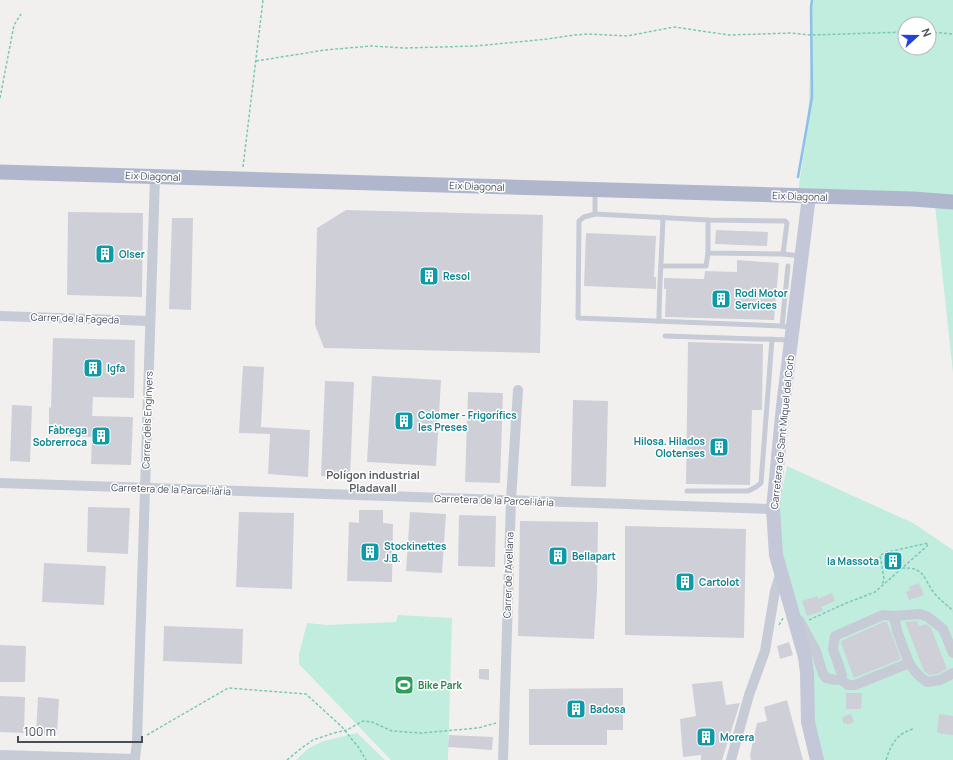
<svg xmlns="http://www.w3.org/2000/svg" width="953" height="760" viewBox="0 0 953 760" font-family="Manrope,sans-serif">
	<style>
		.green { fill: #c0eddd; fill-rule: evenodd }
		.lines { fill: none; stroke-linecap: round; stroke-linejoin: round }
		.stream { stroke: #8fbee8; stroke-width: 2.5 }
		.building { fill: #cfd0d7 }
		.path { stroke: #7ac9b7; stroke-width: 1.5; stroke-dasharray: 3 2; stroke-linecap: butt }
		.lane { stroke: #c6cbd6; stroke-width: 5 }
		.street { stroke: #c6cbd6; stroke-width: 10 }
		.secondary { stroke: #c3c7d7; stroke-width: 14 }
		.primary { stroke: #b0b7cd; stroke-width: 15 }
		.labels { text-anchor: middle; stroke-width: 3; stroke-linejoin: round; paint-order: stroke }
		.street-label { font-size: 10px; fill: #484d5c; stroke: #fff }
		.culture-label { font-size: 10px; font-weight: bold; fill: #0d838f; stroke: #fff; text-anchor: start }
		.leisure-label { font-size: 10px; font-weight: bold; fill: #27864d; stroke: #fff; text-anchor: start }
		.neighbourhood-label { font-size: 11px; font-weight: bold; fill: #5c5e64; stroke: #fff }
	</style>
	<rect width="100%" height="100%" fill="#f2f0ef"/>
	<g class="green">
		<path d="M812 0H953V373L934 196 798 191 804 153 809 101 811 38 810 12ZM905 24H929V48H905Z"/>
		<path d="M787 466 913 523 953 550V760H814L805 668 776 556 781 497Z"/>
		<path d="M398 615 452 618 448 760H391L299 664V654L307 623 327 625 396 622Z"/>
		<path d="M357 733 385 760H296L309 748 324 741Z"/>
	</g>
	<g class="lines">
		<path class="stream" d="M798 177 812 97 811 7 812 0"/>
	</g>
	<g class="building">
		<path d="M346 210 543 215 540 353 324 348 315 325 317 228Z"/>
		<path d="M68 212 143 213 142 297 67 295Z"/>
		<path d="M172 218H193L191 310 169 309Z"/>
		<path d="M716 230 768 232 767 246 715 244Z"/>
		<path d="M586 233 656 236 654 277H656V289L584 286Z"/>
		<path d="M737 260 779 263 774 320 665 317 666 289H664V278L704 279 705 271 737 272Z"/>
		<path d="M53 338 135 340 134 398 93 397 92 416 133 417 131 465 91 464 92 437 49 435V407L51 408Z"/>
		<path d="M688 342 763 344 762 410H752L750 485 686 484Z"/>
		<path d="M243 366 264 367 261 427 310 430 308 477 268 474 270 434 239 433Z"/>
		<path d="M372 376 441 380 436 466 367 462Z"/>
		<path d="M325 381 354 382 350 477 321 476Z"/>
		<path d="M468 392 503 393 500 483 465 482Z"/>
		<path d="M573 400 608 401 606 487 571 486Z"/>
		<path d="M12 405 32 406 30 462 10 461Z"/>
		<path d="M88 507 130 508 128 554 87 552Z"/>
		<path d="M359 510H383V523L393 524 392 582 347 581 349 522 359 523Z"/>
		<path d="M239 512 294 513 292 589 236 587Z"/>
		<path d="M410 512 446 514 442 573 406 571Z"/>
		<path d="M459 515 496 516 495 567 458 566Z"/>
		<path d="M520 521 598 522 597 591 594 639 518 636Z"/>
		<path d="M625 526 746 529 744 638 625 635Z"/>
		<path d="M901 553 905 563 885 569 882 560Z"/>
		<path d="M44 563 106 566 104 605 42 602Z"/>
		<path d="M919 583 924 595 909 600 906 592 910 590 909 587Z"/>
		<path d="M832 593 835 601 821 607 823 611 807 616 802 601 817 596 818 599Z"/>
		<path d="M917 621 919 626 926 624 931 628 947 669 938 674 929 675 924 671 905 622Z"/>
		<path d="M883 622H887L901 659 854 678 841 643V641Z"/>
		<path d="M164 626 243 629 242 664 163 661Z"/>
		<path d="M789 642 793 655 780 659 777 646Z"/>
		<path d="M0 645 26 646 25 682H0Z"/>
		<path d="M479 669H489V680L479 679Z"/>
		<path d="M722 681 726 705 740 703 722 760H701V755L683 757 680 719 696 716 692 684Z"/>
		<path d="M623 688V730H607V745H529V689Z"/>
		<path d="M846 693H862L861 709H846Z"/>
		<path d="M0 696 25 697 24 733 0 732Z"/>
		<path d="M38 697 59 699 57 735 36 733Z"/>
		<path d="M787 700 803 760H751L750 755 757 723 767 721 764 707Z"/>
		<path d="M851 714 854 722 847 725V723L844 724 842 717Z"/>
		<path d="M939 714 953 716V735L937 733Z"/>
		<path d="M449 735 493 737 492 750 448 747Z"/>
	</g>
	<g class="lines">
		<g class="path">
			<path d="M929 32 953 34"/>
			<path d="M256 61 325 50 371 46 405 48 476 46 547 39 574 35 589 34 627 36 674 27 729 35 791 33 811 35 905 32"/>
			<path d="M0 98 14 25 21 14"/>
			<path d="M243 167 263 0"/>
			<path d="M902 568C925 567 923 578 934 593 939 599 947 605 953 611"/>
			<path d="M809 620 844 604 875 592 927 546 928 543 888 552 880 555 884 579 882 586"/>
			<path d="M779 625 783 618"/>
			<path d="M147 735 228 688 306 694 342 727 359 748 366 760"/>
			<path d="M287 760 299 750 313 740 334 733 347 730 363 721 372 722 392 731 421 733 478 728 496 723"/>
			<path d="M886 760C891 745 896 734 913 729"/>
		</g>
		<g class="lane">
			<path d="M595 191V214L708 220 785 221 787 223 783 254"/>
			<path d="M595 214 584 217 579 221 578 318 782 326 792 328"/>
			<path d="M708 220V253L783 254 801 256"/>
			<path d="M661 266H706L708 253"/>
			<path d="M659 321C659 286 662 252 663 217"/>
			<path d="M782 326 788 266"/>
			<path d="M665 336 790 340"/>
			<path d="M687 491H748L756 487 761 483 772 339"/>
		</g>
		<g class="street">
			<path d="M0 316 150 321"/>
			<path d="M0 483 773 509"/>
			<path d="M799 620 816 651 823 674 826 678 836 680 840 679 842 675 833 649 835 636 883 615 894 616 920 614 928 617 943 629 953 653"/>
			<path d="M909 663C914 671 919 677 927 682L940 680 953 673"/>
			<path d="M840 679 848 685H855L909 663 897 631 894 616"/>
			<path d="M0 755 135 759 137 741 155 176"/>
			<path d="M503 760 511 500 518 390"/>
			<path d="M731 760 749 695 765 651 775 591 780 575"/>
		</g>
		<path class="secondary" d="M809 196 783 406 773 509 776 555 805 657 807 673 808 722 817 760"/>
		<path class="primary" d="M0 172 913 199 953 202"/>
	</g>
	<defs>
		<symbol id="building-square" viewBox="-11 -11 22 22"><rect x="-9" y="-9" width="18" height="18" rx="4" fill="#0f9aa8" stroke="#fff"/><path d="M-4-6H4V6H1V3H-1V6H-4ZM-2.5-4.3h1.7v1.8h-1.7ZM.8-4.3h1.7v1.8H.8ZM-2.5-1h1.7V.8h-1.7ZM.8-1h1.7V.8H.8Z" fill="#fff"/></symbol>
		<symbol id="stadium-square" viewBox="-11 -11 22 22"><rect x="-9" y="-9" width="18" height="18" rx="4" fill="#2e9e5b" stroke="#fff"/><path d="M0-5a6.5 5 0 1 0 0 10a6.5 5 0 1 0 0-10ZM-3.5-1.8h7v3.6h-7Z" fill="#fff"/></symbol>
	</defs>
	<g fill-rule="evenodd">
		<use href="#building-square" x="94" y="243" width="22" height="22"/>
		<use href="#building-square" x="418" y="265" width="22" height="22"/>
		<use href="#building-square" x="710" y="288" width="22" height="22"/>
		<use href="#building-square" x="82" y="357" width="22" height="22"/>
		<use href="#building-square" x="393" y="410" width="22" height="22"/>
		<use href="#building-square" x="90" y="425" width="22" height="22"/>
		<use href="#building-square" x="708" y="436" width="22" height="22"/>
		<use href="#building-square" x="359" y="541" width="22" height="22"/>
		<use href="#building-square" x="547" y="545" width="22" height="22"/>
		<use href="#building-square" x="882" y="550" width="22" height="22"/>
		<use href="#building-square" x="674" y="571" width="22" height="22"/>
		<use href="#stadium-square" x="393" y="674" width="22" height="22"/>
		<use href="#building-square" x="565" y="698" width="22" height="22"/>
		<use href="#building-square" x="695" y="726" width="22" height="22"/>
	</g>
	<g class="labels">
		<g class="street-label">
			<text transform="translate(153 176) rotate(2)" y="4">Eix Diagonal</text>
			<text transform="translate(477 186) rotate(2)" y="4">Eix Diagonal</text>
			<text transform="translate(800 196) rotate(2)" y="4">Eix Diagonal</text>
			<text transform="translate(75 318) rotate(2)" y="4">Carrer de la Fageda</text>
			<text transform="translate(147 420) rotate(-88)" y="4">Carrer dels Enginyers</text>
			<text transform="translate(782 432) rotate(-84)" y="4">Carretera de Sant Miquel del Corb</text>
			<text transform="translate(171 489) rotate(2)" y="4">Carretera de la Parcel·lària</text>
			<text transform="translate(494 500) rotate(2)" y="4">Carretera de la Parcel·lària</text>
			<text transform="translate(508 575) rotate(-88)" y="4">Carrer de l'Avellana</text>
		</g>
		<g class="culture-label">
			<text x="119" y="258">Olser</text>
			<text x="443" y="280">Resol</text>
			<text x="735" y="297">Rodi Motor<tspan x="735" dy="12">Services</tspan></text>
			<text x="107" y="372">Igfa</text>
			<text x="418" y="419">Colomer - Frigorífics<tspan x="418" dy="12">les Preses</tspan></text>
			<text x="87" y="434" text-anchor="end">Fàbrega<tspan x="87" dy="12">Sobrerroca</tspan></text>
			<text x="705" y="445" text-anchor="end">Hilosa. Hilados<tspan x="705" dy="12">Olotenses</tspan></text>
			<text x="384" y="550">Stockinettes<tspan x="384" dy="12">J.B.</tspan></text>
			<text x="572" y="560">Bellapart</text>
			<text x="879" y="565" text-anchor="end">la Massota</text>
			<text x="699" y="586">Cartolot</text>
			<text x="590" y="713">Badosa</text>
			<text x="720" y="741">Morera</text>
		</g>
		<g class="leisure-label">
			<text x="418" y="689">Bike Park</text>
		</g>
		<g class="neighbourhood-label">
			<text x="373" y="479">Polígon industrial<tspan x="373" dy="13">Pladavall</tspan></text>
		</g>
	</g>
	<g transform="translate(917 36) rotate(69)"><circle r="19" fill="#ffffff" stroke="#b6b8be"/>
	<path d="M0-3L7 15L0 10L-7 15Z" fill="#2242d9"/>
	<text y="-6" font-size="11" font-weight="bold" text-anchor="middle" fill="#484d5c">N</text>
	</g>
	<path d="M18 736v6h124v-6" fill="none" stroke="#484d5c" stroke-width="2"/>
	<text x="24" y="736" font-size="12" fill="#484d5c" stroke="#ffffff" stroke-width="3" paint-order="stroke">100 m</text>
</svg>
